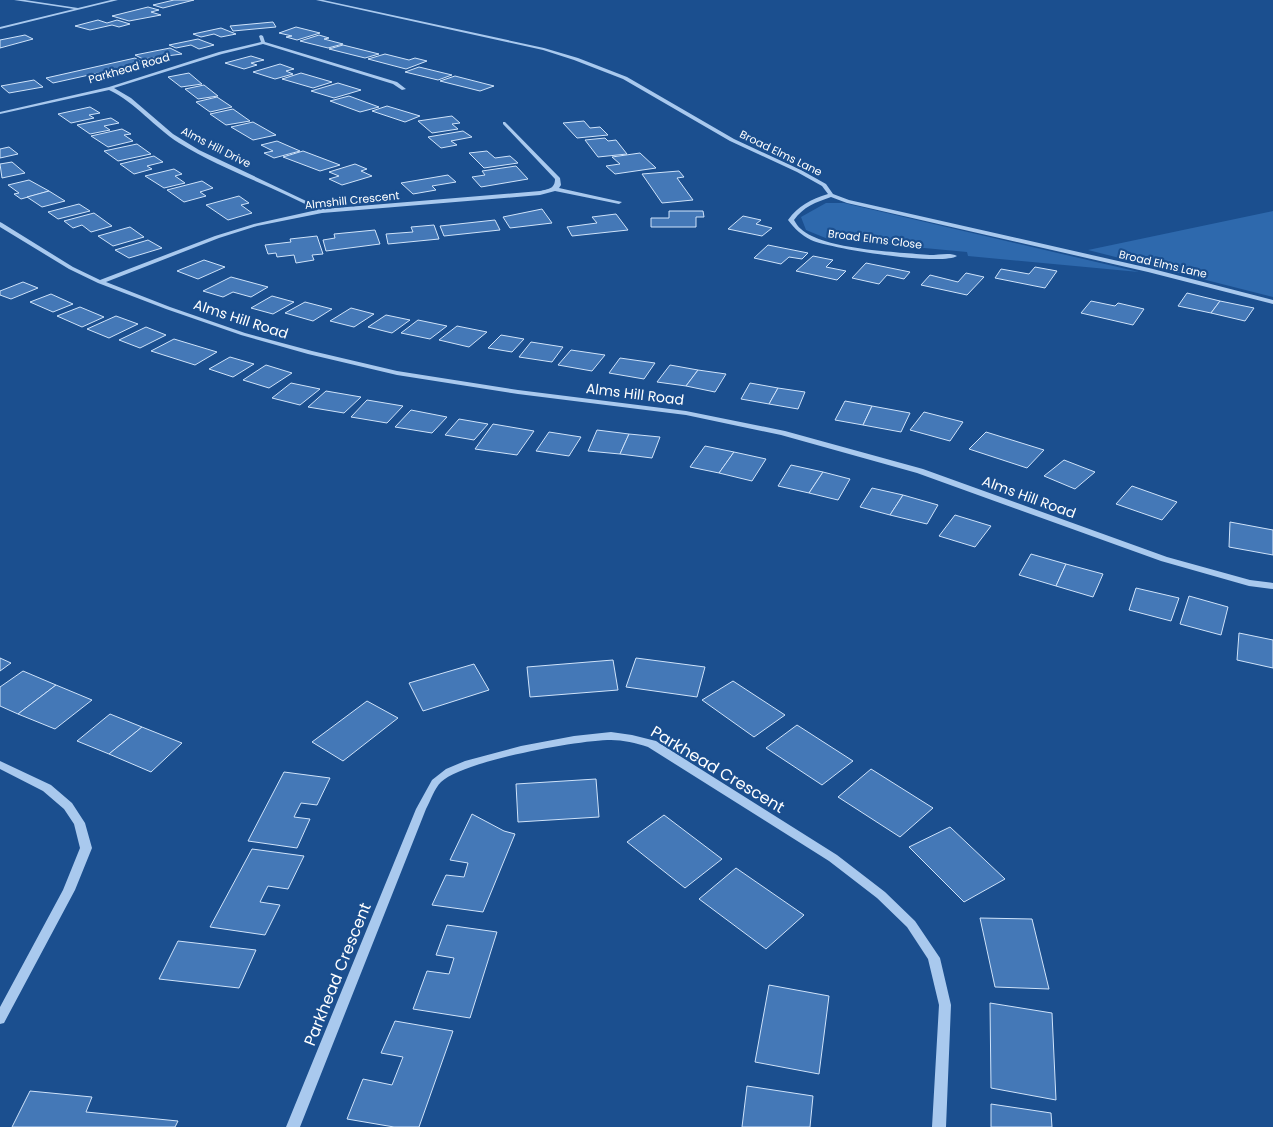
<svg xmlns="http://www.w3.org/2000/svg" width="1273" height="1127" viewBox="0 0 1273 1127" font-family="Poppins,sans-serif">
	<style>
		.green { fill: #2e69ad }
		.building { fill: #4478b7; stroke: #cfe3fa }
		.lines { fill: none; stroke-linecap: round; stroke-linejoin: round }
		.minor { fill: #a9c9ee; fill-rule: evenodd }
		.labels { text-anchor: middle; stroke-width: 4.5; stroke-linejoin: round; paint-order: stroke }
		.far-street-label { font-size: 11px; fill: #fff; stroke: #1b4f8f }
		.street-label { font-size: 14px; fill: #fff; stroke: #1b4f8f }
		.near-street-label { font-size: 16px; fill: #fff; stroke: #1b4f8f }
	</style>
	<rect width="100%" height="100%" fill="#1b4f8f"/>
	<g class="green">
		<path d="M826 203H844L1139 272 968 256 967 252 828 239 806 230 801 217Z"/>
		<path d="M1273 211V297L1088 250Z"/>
	</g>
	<g class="building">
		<path d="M174 0H194L163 8 153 5Z"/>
		<path d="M148 7 159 10 151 12 161 15 129 21 112 16Z"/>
		<path d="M98 20 107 23 117 20 130 24 119 27 112 25 90 30 75 26Z"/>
		<path d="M273 22 276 27 233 31 230 26Z"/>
		<path d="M296 27 320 33 297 40 286 37 292 36 279 33Z"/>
		<path d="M221 28 236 34 221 37 214 34 201 37 193 34Z"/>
		<path d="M25 35 33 39 0 48V40Z"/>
		<path d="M319 35 329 38 324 39 343 44 328 48 300 41Z"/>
		<path d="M198 39 214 45 199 49 191 45 176 48 169 45Z"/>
		<path d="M343 45 379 54 365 58 329 49Z"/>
		<path d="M170 48 182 54 143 59 135 55Z"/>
		<path d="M385 54 409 60 415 58 427 61 406 69 368 59Z"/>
		<path d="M251 56 264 60 251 63 257 65 244 69 225 63Z"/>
		<path d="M135 58 143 63 53 83 46 78Z"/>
		<path d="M280 64 294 69 286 71 293 74 275 79 253 72Z"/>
		<path d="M419 67 452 75 438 80 405 72Z"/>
		<path d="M189 73 202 84 181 87 168 77Z"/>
		<path d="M301 73 332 82 313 88 282 79Z"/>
		<path d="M455 76 494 86 480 91 440 81Z"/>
		<path d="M34 80 43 87 9 93 1 86Z"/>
		<path d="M338 83 361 90 334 98 311 91Z"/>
		<path d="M204 85 218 96 198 99 185 89Z"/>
		<path d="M349 96 379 107 360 112 330 101Z"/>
		<path d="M217 97 232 107 210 112 196 102Z"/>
		<path d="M387 106 420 116 405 122 372 111Z"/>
		<path d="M90 107 100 113 89 115 94 118 71 123 58 114Z"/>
		<path d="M233 109 250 121 226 125 210 114Z"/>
		<path d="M452 116 460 123 452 124 458 129 432 133 418 121Z"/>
		<path d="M111 118 119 123 104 126 110 130 90 134 77 125Z"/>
		<path d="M584 121 590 128 600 127 608 135 577 138 563 123Z"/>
		<path d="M253 122 276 135 253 140 231 127Z"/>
		<path d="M122 129 131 134 124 135 133 141 108 147 91 136Z"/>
		<path d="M463 131 472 137 451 141 457 145 441 148 428 137Z"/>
		<path d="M605 138 608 141 616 140 627 154 598 157 585 140Z"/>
		<path d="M277 141 300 151 274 158 264 153 273 151 261 145Z"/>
		<path d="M137 144 151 154 118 161 104 151Z"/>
		<path d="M9 147 18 154 0 158V149Z"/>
		<path d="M303 151 340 165 320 171 283 157Z"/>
		<path d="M487 151 495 158 510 156 518 163 484 168 469 153Z"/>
		<path d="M640 153 656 168 615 174 606 166 620 164 612 157Z"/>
		<path d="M154 156 163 162 147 166 152 169 134 174 120 164Z"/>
		<path d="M12 162 25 173 2 178 0 164Z"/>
		<path d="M355 164 367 169 361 171 372 176 342 185 329 179 339 176 329 172Z"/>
		<path d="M516 166 528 179 481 187 472 177 485 175 482 171Z"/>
		<path d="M174 169 182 174 175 176 185 183 164 188 145 176Z"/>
		<path d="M679 171 684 177 677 178 693 200 662 203 642 174Z"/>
		<path d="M448 175 456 182 432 186 436 190 413 194 401 183Z"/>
		<path d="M29 180 49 191 21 199 14 194 19 193 8 185Z"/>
		<path d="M202 181 213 188 200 192 206 196 184 202 167 190Z"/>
		<path d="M49 191 65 201 42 207 27 197Z"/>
		<path d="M239 196 249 203 241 205 252 213 228 220 206 205Z"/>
		<path d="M79 204 90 211 58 219 48 212Z"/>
		<path d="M542 209 552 223 510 228 503 217Z"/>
		<path d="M669 211H703L704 217H696V227H651V218H669Z"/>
		<path d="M94 213 112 226 91 232 82 225 73 228 64 221Z"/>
		<path d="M616 214 628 230 572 236 567 227 597 223 592 217Z"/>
		<path d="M743 216 761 220 756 224 772 228 762 236 728 229Z"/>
		<path d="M495 220 500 230 444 236 440 226Z"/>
		<path d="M434 225 439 239 388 244 386 234 413 232 411 227Z"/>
		<path d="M130 227 144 237 113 246 98 236Z"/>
		<path d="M375 230 380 244 326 251 323 240 335 238 334 234Z"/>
		<path d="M317 236 323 254 312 255 314 260 296 263 294 255 277 257 276 253 268 254 265 245 291 242 290 239Z"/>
		<path d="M148 240 162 248 129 258 115 250Z"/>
		<path d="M768 245 808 253 802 259 789 257 781 264 754 258Z"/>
		<path d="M813 256 833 260 826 267 846 271 837 280 796 271Z"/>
		<path d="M204 260 225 267 198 279 177 271Z"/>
		<path d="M866 263 910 272 904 279 887 275 879 284 852 278Z"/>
		<path d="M1035 267 1057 271 1045 288 995 278 1001 269 1029 274Z"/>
		<path d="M966 273 984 277 967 295 921 285 930 275 958 282Z"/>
		<path d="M231 277 268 287 251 297 233 292 223 297 203 291Z"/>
		<path d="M23 282 38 288 11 299 0 295V291Z"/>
		<path d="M1187 293 1220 301 1211 313 1178 306Z"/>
		<path d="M51 294 73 304 53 312 30 302Z"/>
		<path d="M272 296 294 302 273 314 251 308Z"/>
		<path d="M1091 301 1115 306 1118 303 1144 309 1133 325 1081 313Z"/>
		<path d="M1220 301 1254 308 1245 321 1211 313Z"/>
		<path d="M305 302 332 309 313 321 285 313Z"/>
		<path d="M80 307 104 317 82 327 57 316Z"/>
		<path d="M351 308 374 314 354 327 330 321Z"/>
		<path d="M386 315 410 320 392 333 368 327Z"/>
		<path d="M116 316 138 324 109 338 87 329Z"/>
		<path d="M418 320 447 326 430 339 401 333Z"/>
		<path d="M457 326 487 332 469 347 439 340Z"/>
		<path d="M146 327 166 335 140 348 119 340Z"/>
		<path d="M501 335 524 339 512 352 488 348Z"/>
		<path d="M174 339 217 352 195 365 151 351Z"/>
		<path d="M531 342 563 347 552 362 519 357Z"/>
		<path d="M571 350 605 355 592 371 558 365Z"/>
		<path d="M230 357 254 364 233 377 209 369Z"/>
		<path d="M620 358 655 363 644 379 609 373Z"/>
		<path d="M266 365 292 373 269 388 243 380Z"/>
		<path d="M670 365 698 370 686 386 657 382Z"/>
		<path d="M698 370 726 374 715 392 686 386Z"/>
		<path d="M291 383 320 389 300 405 272 398Z"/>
		<path d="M750 383 778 388 769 404 741 399Z"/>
		<path d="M778 388 805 392 798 409 769 404Z"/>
		<path d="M326 391 361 397 344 413 308 407Z"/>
		<path d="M367 400 403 406 387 423 351 417Z"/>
		<path d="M845 401 872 406 863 425 835 420Z"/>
		<path d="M872 406 910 413 901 432 863 425Z"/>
		<path d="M411 410 447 417 432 433 395 427Z"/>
		<path d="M924 412 963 422 950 441 910 430Z"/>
		<path d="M459 419 488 424 474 440 445 435Z"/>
		<path d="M493 424 534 431 517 455 475 449Z"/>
		<path d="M597 430 629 434 620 454 588 451Z"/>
		<path d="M549 432 581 437 569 456 536 451Z"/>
		<path d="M986 432 1044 450 1027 468 969 449Z"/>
		<path d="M629 434 660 437 652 458 620 454Z"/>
		<path d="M705 446 734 452 719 473 690 467Z"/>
		<path d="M734 452 766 459 752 481 719 473Z"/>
		<path d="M1064 460 1095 472 1075 489 1044 476Z"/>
		<path d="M791 465 823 472 809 493 778 486Z"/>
		<path d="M823 472 850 479 838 500 809 493Z"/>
		<path d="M1132 486 1177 502 1162 520 1116 504Z"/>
		<path d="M872 488 903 495 890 515 860 507Z"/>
		<path d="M903 495 938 505 927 524 890 515Z"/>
		<path d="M955 515 991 526 975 547 939 536Z"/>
		<path d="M1230 522 1273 530V555L1229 547Z"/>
		<path d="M1031 554 1066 564 1056 586 1019 575Z"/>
		<path d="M1066 564 1103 574 1093 597 1056 586Z"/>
		<path d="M1136 588 1179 598 1171 621 1129 610Z"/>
		<path d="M1189 596 1228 607 1221 635 1180 624Z"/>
		<path d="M1239 633 1273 640V668L1237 660Z"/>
		<path d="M0 658 11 663 0 671Z"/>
		<path d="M636 658 705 667 697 697 626 687Z"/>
		<path d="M613 660 618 690 530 697 527 667Z"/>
		<path d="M474 664 489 690 423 711 409 683Z"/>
		<path d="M23 671 56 685 18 714 0 706V687Z"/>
		<path d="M733 681 785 715 754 737 702 700Z"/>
		<path d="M56 685 92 700 55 729 18 714Z"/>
		<path d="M367 701 398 718 343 761 312 742Z"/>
		<path d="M110 714 142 727 109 754 77 741Z"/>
		<path d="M797 725 853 761 822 785 766 748Z"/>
		<path d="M142 727 182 743 151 772 109 754Z"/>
		<path d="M871 769 933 808 900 837 838 797Z"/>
		<path d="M284 772 330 778 317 805 301 803 294 817 310 819 297 848 248 841Z"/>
		<path d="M596 779 599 817 518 822 516 784Z"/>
		<path d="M472 814 504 831 515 834 483 912 432 905 446 875 464 877 468 863 450 860Z"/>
		<path d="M664 815 722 859 685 888 627 842Z"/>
		<path d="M950 827 1005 879 964 902 909 847Z"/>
		<path d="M252 849 304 856 288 889 268 886 260 902 280 905 265 935 210 927Z"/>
		<path d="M736 868 804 915 766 949 699 899Z"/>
		<path d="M980 918 1032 919 1049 989 995 987Z"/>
		<path d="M447 925 497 932 470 1018 413 1009 427 971 449 974 454 958 436 955Z"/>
		<path d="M178 941 256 950 239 988 159 979Z"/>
		<path d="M769 985 829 996 819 1074 755 1062Z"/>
		<path d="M990 1003 1052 1013 1056 1100 991 1088Z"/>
		<path d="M395 1021 453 1031 419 1127H394L347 1119 363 1079 392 1085 403 1057 381 1053Z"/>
		<path d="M747 1086 813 1096 810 1127H742Z"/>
		<path d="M30 1091 92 1097 86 1112 178 1121 175 1127H12Z"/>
		<path d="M991 1104 1051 1113 1052 1127H991Z"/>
	</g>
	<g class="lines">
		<g class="minor">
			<path d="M14 0H25L78 8 111 0H118L0 29V27L74 9Z"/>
			<path d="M316 0H323L544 48 578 58 627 77 734 139 801 170 826 184 833 194 849 200 1149 268 1273 300V304L1148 272 847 203 831 197C816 202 803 207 794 220 796 223 798 227 801 229 824 250 899 252 930 255 938 255 951 252 957 256 941 266 831 249 811 240 801 235 795 229 788 220 798 206 811 199 828 194L822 186 797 172 730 141 623 79 574 60 543 50Z"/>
			<path d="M261 35 263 36 265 42 397 82 406 89 402 90 393 84 263 44 222 54 114 88 131 98 173 134 199 150 323 209 540 191C548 189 555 189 555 179L503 124V122H505L560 178 561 185 559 188 622 202 619 204 555 191 540 195 322 213 257 226 219 238 106 282 170 307 245 333 312 351 397 371 518 390 686 411 785 431 923 469 1167 557 1250 580 1273 583V589L1249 586 1161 561 917 473 781 435 686 415 518 394 397 375 308 354 241 335 166 309 98 283 69 269 0 227V222L2 223 73 267 100 280 215 236 254 224 317 210C272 186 223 170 179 143 154 127 136 103 109 90L0 114V112L109 87 219 52 261 42 259 36Z"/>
			<path d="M611 732 632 735 656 741 837 855 885 892 915 921 940 958 951 1005 946 1127H932L939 1005 928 959 907 927 877 898 829 861 648 747C636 743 623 740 611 740 578 740 463 761 441 782 434 789 431 800 426 809L300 1127H286L416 809 432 780 446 769 465 761 521 746 574 736Z"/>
			<path d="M0 761 51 785 72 803 85 823 92 848 75 890 4 1023 0 1024V1007L63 890 80 848 74 824 64 809 43 791 0 769Z"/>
		</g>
	</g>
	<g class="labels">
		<g class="far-street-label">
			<text transform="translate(129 68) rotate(-16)" y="4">Parkhead Road</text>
			<text transform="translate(216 147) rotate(27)" y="4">Alms Hill Drive</text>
			<text transform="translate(781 153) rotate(26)" y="4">Broad Elms Lane</text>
			<text transform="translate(352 200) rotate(-6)" y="4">Almshill Crescent</text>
			<text transform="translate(875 239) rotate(7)" y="4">Broad Elms Close</text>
			<text transform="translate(1163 264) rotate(13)" y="4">Broad Elms Lane</text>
		</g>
		<g class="street-label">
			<text transform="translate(241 319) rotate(18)" y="5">Alms Hill Road</text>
			<text transform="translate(635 394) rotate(7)" y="5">Alms Hill Road</text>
			<text transform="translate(1029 497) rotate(20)" y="5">Alms Hill Road</text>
		</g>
		<g class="near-street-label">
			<text transform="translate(718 769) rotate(31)" y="6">Parkhead Crescent</text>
			<text transform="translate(337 974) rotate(-68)" y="6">Parkhead Crescent</text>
		</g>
	</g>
</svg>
